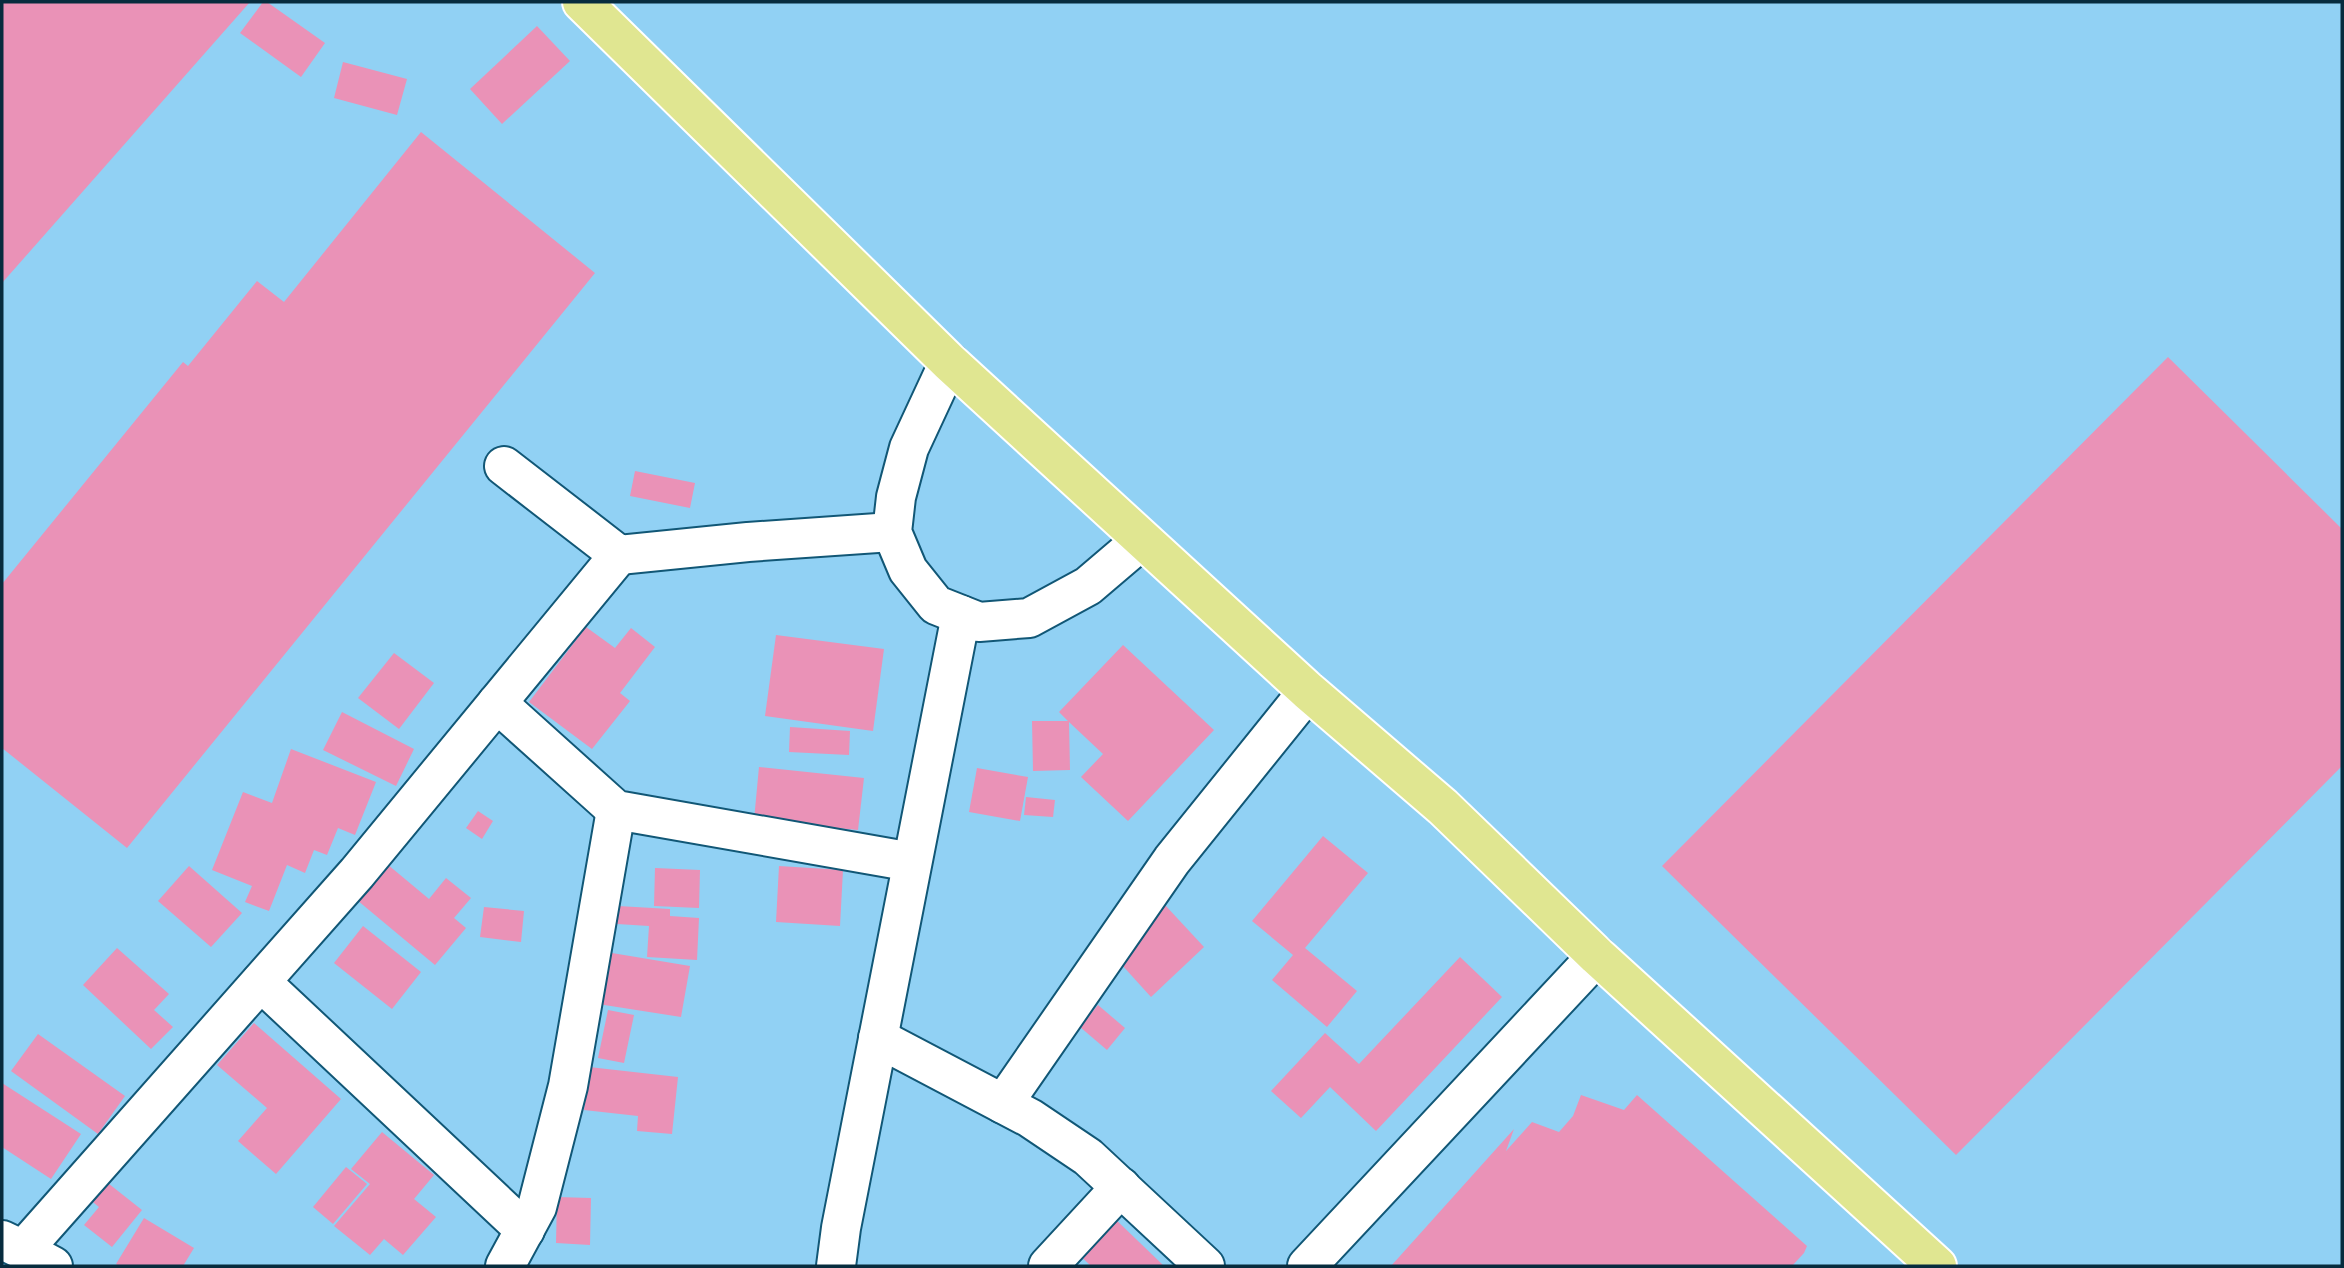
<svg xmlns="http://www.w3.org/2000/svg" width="2344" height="1268" viewBox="0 0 2344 1268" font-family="Signika,sans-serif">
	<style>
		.building { fill: #ea92b7 }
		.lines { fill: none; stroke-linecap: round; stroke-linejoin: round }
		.minor-casing { stroke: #115776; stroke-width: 42 }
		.major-casing { stroke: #fff; stroke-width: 42 }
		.minor { stroke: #fff; stroke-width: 38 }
		.major { stroke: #e0e691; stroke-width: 38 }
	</style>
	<rect width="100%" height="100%" fill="#91d1f4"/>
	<g class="building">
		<path d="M2 2H250L2 283Z"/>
		<path d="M263 2H267L325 43 301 77 240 33Z"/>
		<path d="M537 26 570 61 502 124 470 89Z"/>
		<path d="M343 62 407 79 397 115 334 98Z"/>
		<path d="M421 132 595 273 127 848 2 748V584L183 362 188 366 257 281 284 302Z"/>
		<path d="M2168 357 2342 529V766L1956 1155 1662 866Z"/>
		<path d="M635 471 695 483 690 508 630 496Z"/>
		<path d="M586 627 615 648 631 628 655 647 620 693 630 701 592 749 529 702Z"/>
		<path d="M776 635 884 649 873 731 765 716Z"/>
		<path d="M1123 645 1214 730 1128 821 1081 777 1103 754 1069 722 1070 770 1033 771 1032 721H1068L1059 712Z"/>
		<path d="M394 653 434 683 399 729 358 698Z"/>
		<path d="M342 712 414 749 396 786 323 750Z"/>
		<path d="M790 727 850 731 849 755 789 752Z"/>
		<path d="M291 749 376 782 355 835 338 828 327 855 314 850 305 873 287 865 269 911 245 902 252 886 212 870 243 792 272 803Z"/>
		<path d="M759 767 864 778 858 830 754 820Z"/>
		<path d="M977 768 1028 777 1020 821 969 812Z"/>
		<path d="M1026 797 1055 800 1053 817 1024 815Z"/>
		<path d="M478 811 493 821 482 839 466 828Z"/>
		<path d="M1323 836 1368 873 1305 948 1357 991 1327 1027 1272 980 1293 955 1252 921Z"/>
		<path d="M387 864 429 899 446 878 471 898 454 918 466 928 435 965 357 900Z"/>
		<path d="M189 866 242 913 211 947 158 901Z"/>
		<path d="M779 866 843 870 840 926 776 922Z"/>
		<path d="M655 868 700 870 699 908 654 906Z"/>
		<path d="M1165 905 1204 947 1151 997 1112 954Z"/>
		<path d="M618 906 670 909V916L699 918 697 960 647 957 649 926 617 924Z"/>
		<path d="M484 907 524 911 521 942 480 937Z"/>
		<path d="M363 926 421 972 392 1009 334 963Z"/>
		<path d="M117 948 169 994 154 1010 173 1027 151 1049 83 985Z"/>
		<path d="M606 952 690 966 681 1017 598 1004Z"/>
		<path d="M1460 957 1502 997 1376 1131 1330 1087 1301 1118 1271 1091 1325 1033 1359 1064Z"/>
		<path d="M1098 1005 1125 1028 1107 1050 1080 1027Z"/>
		<path d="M608 1010 634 1015 624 1063 598 1058Z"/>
		<path d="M254 1023 341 1099 276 1174 238 1141 267 1108 217 1065Z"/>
		<path d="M38 1034 125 1096 98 1134 11 1071Z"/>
		<path d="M589 1067 678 1077 672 1134 637 1131 638 1116 584 1110Z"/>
		<path d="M2 1083 81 1134 51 1179 2 1147Z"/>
		<path d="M1581 1095 1624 1110 1637 1095 1807 1246 1804 1253 1792 1266H1391L1514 1129 1506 1151 1532 1122 1559 1132 1573 1116Z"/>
		<path d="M382 1132 434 1175 414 1199 436 1217 403 1255 384 1239 370 1255 334 1226 370 1184 351 1169Z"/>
		<path d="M346 1167 367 1184 333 1224 313 1207Z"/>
		<path d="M99 1176 142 1210 112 1247 84 1225 99 1207 84 1195Z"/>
		<path d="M557 1197 591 1198 590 1245 556 1243Z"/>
		<path d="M1111 1215 1164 1266H1091L1075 1251Z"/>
		<path d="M144 1218 194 1248 183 1266H119L116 1264Z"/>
	</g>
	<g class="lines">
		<defs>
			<g id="minor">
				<path d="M949 362 909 448 896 497 892 532 908 570 936 605 979 622 1029 618 1088 586 1142 540"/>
				<path d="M504 466 619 555 748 542 892 532"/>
				<path d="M497 703 616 810 912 862"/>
				<path d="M261 982 525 1230"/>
				<path d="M878 1038 1030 1118 1088 1157 1205 1266"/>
				<path d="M1003 1104 1172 860 1308 691"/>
				<path d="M2 1240 23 1250 357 873 619 555"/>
				<path d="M23 1250 53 1266"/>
				<path d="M505 1266 537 1207 568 1086 616 810"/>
				<path d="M836 1266 841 1228 961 615"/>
				<path d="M1048 1266 1121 1187"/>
				<path d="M1307 1266 1597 956"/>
			</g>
			<path id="major" d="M582 2 949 362 1308 691 1443 807 1597 956 1937 1266"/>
		</defs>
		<use href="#minor" class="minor-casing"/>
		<use href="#major" class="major-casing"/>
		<use href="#minor" class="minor"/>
		<use href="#major" class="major"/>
	</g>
	<rect width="2344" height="1268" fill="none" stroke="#072c3e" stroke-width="7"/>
</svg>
